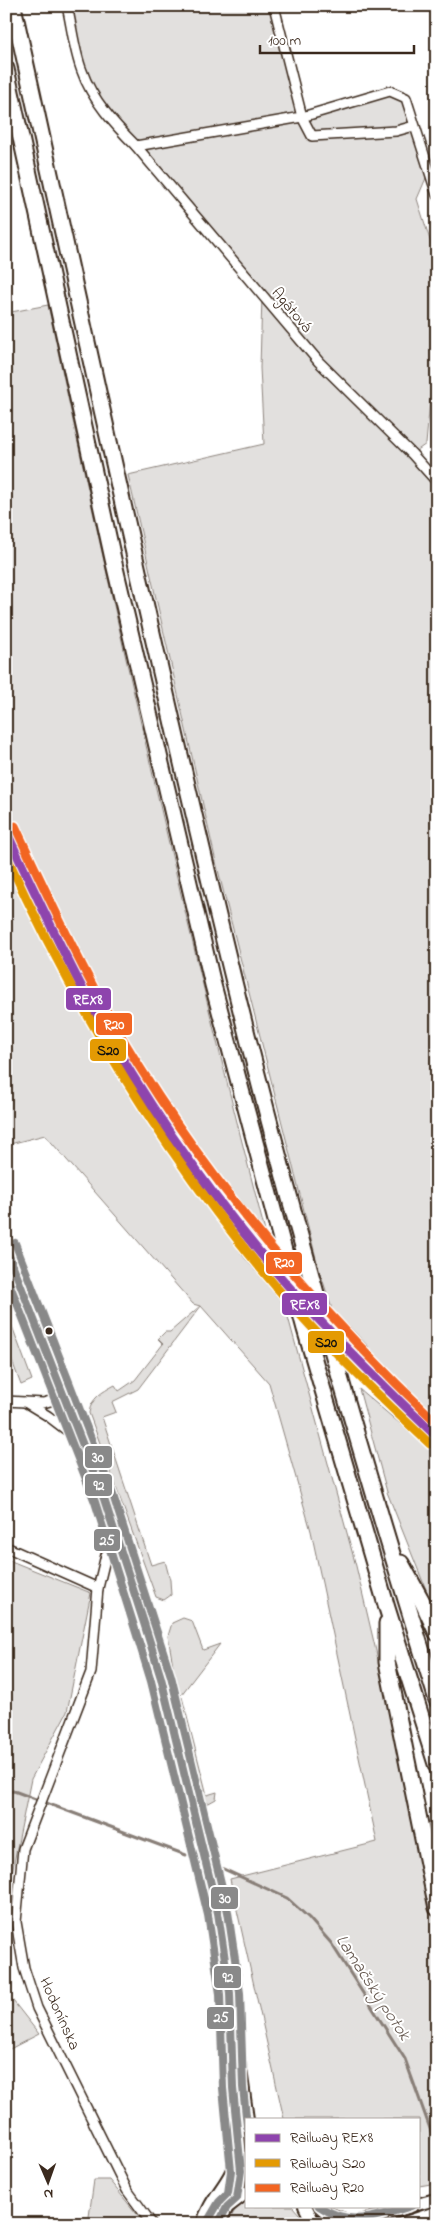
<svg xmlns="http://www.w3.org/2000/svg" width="443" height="2230" viewBox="0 0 443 2230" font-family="'Indie Flower',sans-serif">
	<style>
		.green { fill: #e2e0de; stroke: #8e857e }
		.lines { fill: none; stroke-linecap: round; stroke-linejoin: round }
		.stream { stroke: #887e77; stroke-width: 3 }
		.minor-casing { stroke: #3b2a1e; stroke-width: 12 }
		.secondary-casing { stroke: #3b2a1e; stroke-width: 15 }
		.primary-casing { stroke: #3b2a1e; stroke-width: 16 }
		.motorway-casing { stroke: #3b2a1e; stroke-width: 19 }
		.minor { stroke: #fff; stroke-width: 9 }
		.secondary { stroke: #fff; stroke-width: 11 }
		.primary { stroke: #fff; stroke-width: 12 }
		.motorway { stroke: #fff; stroke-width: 15 }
		.bus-1-casing { stroke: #fff; stroke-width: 11 }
		.bus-2-casing { stroke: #fff; stroke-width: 11 }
		.bus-3-casing { stroke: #fff; stroke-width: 11 }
		.bus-1 { stroke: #898989; stroke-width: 8 }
		.bus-2 { stroke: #898989; stroke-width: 8 }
		.bus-3 { stroke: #898989; stroke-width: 8 }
		.rail-1-casing { stroke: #fff; stroke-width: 12 }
		.rail-2-casing { stroke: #fff; stroke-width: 12 }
		.rail-3-casing { stroke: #fff; stroke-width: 12 }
		.rail-1 { stroke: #8e44ad; stroke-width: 9 }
		.rail-2 { stroke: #e49a03; stroke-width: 9 }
		.rail-3 { stroke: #f26522; stroke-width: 9 }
		.bus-dot { fill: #3b2a1e; stroke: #fff; stroke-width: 2 }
		.labels { text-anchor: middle; stroke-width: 4; stroke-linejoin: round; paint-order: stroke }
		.street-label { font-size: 16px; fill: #3b2a1e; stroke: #fff }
		.water-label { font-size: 18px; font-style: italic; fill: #685b52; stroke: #fff }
		.line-badge { stroke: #fff; stroke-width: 2 }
		.badge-label { font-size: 14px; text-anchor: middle; font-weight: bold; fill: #fff }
		.pale-badge-label { font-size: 14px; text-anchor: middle; font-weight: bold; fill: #111 }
	</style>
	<rect width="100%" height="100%" fill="#fff"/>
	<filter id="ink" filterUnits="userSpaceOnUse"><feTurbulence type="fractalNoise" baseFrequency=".02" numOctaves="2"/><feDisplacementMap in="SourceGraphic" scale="10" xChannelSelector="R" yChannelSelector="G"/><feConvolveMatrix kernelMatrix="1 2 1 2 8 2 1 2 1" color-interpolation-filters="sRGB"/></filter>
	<g filter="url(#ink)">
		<g class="green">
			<path d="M67 6H274L302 117 390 91 406 98 429 171 417 199 437 262V380L431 390 426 444 412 454 437 482V1432L363 1355 369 1347 332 1309 318 1266 216 862 128 475 264 444 260 368 262 295 114 124 82 71Z"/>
			<path d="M48 305C116 623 189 940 271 1255L268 1257C212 1177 158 1097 106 1015 69 955 32 895 6 829V313Z"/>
			<path d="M6 856 20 888 45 934 113 1046 183 1155 200 1196 243 1256 285 1306 356 1566 400 1753 437 1936V2183L419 2186V2119H284L230 1879 377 1842 311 1531 269 1383 201 1306 138 1389 112 1402 116 1412 102 1417 151 1565 165 1561 170 1580 171 1595 164 1600 156 1597 89 1413C91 1398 102 1392 115 1385L119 1391 135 1380 163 1344 158 1339 165 1332H170L200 1306 193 1304 45 1135 6 1145Z"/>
			<path d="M6 1310 32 1380 21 1385 6 1345Z"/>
			<path d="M359 1389 437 1455V1617L387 1492Z"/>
			<path d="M6 1559 91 1593 67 1712 31 1779 10 1882 6 1938Z"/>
			<path d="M183 1618 192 1621 203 1650 220 1644 181 1695H178L168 1636 172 1623Z"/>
			<path d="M182 1697 207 1795 217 1792 216 1799 207 1804 199 1799 181 1731 176 1698Z"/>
			<path d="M6 1992 39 2034 6 2051Z"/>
			<path d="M94 2180H109L145 2224H88Z"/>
			<path d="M247 2200V2206H292L308 2224H227L235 2210Z"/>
		</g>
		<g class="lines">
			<g class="stream">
				<path d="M6 1792 14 1791 186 1855"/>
				<path d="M217 1866 287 1898 309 1918 331 1943 405 2059 437 2148"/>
			</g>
			<defs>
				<g id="minor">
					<path d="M67 6C72 27 74 51 82 71 92 100 115 125 136 146L319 362 412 454 437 482"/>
					<path d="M274 6 302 117 312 136 396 131 414 126"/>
					<path d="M136 146 302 117 390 91 406 98 437 195"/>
					<path d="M6 1401 43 1403 65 1397"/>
					<path d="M25 1402 48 1416 82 1442"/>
					<path d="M119 1545 106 1555 98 1588 91 1672 23 1849 16 1922 24 1968 37 2008 127 2190 152 2224"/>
					<path d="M6 1547 98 1588"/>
				</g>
				<g id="secondary">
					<path d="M419 2204 437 2199"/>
					<path d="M319 2206 327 2213 352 2222"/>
					<path d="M343 2224 370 2219 412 2206"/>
					<path d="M401 2224 437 2212"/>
				</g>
				<g id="primary">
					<path d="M6 1247 104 1499 161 1678 218 1913 247 2119"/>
					<path d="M232 2058 241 2171 237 2198"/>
					<path d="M305 2206 314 2224"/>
					<path d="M203 2224C210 2198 231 2183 237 2158"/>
					<path d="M218 2224 227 2207 244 2194"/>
				</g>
				<g id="motorway">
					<path d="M13 6C85 332 155 658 234 982 293 1224 363 1463 437 1700"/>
					<path d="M6 69 113 559 213 985 305 1329 387 1608 437 1767"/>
					<path d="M401 1563 423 1603 437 1633"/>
					<path d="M387 1623V1662L437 1908"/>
				</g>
			</defs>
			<use href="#minor" class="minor-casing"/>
			<use href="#secondary" class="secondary-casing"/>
			<use href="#primary" class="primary-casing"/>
			<use href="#motorway" class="motorway-casing"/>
			<use href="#minor" class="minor"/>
			<use href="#secondary" class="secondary"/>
			<use href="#primary" class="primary"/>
			<use href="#motorway" class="motorway"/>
			<defs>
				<g id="bus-1">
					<path d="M6 1248 104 1499 144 1623 161 1678 218 1913 230 1993 233 2088 241 2171 237 2198 227 2207 218 2224"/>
					<path d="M319 2206C351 2228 377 2217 411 2206"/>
				</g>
				<path id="bus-2" d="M6 1275 95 1502 134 1626 151 1681 208 1915 220 1994 223 2088 231 2171 228 2193 219 2202 209 2219"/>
				<path id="bus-3" d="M15 1243 113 1495 171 1676 228 1912 240 1993 243 2087 247 2126"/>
			</defs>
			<use href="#bus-1" class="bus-1-casing"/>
			<use href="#bus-2" class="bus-2-casing"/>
			<use href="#bus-3" class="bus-3-casing"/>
			<use href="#bus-1" class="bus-1"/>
			<use href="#bus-2" class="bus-2"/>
			<use href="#bus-3" class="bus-3"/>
			<defs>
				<path id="rail-1" d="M6 831C32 887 58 943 87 997 147 1107 222 1213 306 1306 348 1351 392 1394 437 1437"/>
				<path id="rail-2" d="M6 855C81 1020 176 1174 297 1311 339 1358 384 1401 430 1444"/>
				<path id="rail-3" d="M15 826C41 882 67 938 96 992 184 1155 303 1296 437 1423"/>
			</defs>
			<use href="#rail-1" class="rail-1-casing"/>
			<use href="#rail-2" class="rail-2-casing"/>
			<use href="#rail-3" class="rail-3-casing"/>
			<use href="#rail-1" class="rail-1"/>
			<use href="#rail-2" class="rail-2"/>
			<use href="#rail-3" class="rail-3"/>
		</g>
	</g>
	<circle class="bus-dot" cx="49" cy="1331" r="4.5"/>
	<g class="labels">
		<g class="street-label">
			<text transform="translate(293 309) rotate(50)" y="6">Agátová</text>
			<text transform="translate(61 2013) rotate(66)" y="6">Hodonínska</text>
		</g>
		<g class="water-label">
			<text transform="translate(374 1987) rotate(57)" y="6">Lamačský potok</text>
		</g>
	</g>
	<g class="line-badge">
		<rect x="65" y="987" width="47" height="24" rx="5" fill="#8e44ad"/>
		<rect x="95" y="1012" width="38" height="24" rx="5" fill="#f26522"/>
		<rect x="89" y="1038" width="38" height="24" rx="5" fill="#e49a03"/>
		<rect x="265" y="1251" width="38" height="24" rx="5" fill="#f26522"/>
		<rect x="281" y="1292" width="47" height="24" rx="5" fill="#8e44ad"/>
		<rect x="307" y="1330" width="38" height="24" rx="5" fill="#e49a03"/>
		<rect x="84" y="1445" width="29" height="24" rx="5" fill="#898989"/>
		<rect x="84" y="1473" width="29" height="24" rx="5" fill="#898989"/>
		<rect x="93" y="1528" width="28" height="24" rx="5" fill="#898989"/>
		<rect x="210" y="1886" width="29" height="24" rx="5" fill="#898989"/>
		<rect x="213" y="1965" width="29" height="24" rx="5" fill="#898989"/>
		<rect x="206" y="2006" width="29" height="24" rx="5" fill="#898989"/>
	</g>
	<g class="badge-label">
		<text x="88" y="1004">REX8</text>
		<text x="114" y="1029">R20</text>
		<text x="284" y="1267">R20</text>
		<text x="305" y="1309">REX8</text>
		<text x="98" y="1462">30</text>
		<text x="99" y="1490">92</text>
		<text x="107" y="1545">25</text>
		<text x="225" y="1903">30</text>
		<text x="228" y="1982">92</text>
		<text x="221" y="2022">25</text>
	</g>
	<g class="pale-badge-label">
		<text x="108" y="1055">S20</text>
		<text x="326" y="1347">S20</text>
	</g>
	<rect width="443" height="2230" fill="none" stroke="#fff" stroke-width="25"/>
	<rect x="12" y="12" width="418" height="2205" fill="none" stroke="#3b2a1e" stroke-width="2" filter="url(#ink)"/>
	<rect x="245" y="2118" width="175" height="90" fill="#ffffff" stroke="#b1aaa5"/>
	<rect x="255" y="2134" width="25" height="8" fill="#8e44ad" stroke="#b1aaa5"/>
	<text x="290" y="2142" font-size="15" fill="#3b2a1e">Railway REX8</text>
	<rect x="255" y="2159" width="25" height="8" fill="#e49a03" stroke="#b1aaa5"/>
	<text x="290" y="2168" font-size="15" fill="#3b2a1e">Railway S20</text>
	<rect x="255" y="2184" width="25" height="8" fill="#f26522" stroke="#b1aaa5"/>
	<text x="290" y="2192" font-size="15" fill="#3b2a1e">Railway R20</text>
	<g transform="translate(48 2182) rotate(178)" stroke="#ffffff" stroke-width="4" paint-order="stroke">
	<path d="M0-4L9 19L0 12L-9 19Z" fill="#3b2a1e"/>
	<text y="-8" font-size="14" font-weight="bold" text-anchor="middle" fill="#3b2a1e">N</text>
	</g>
	<path d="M260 45v8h154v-8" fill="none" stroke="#3b2a1e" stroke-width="2.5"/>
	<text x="268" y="45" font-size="15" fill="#3b2a1e" stroke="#ffffff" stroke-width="4" paint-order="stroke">100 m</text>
</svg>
